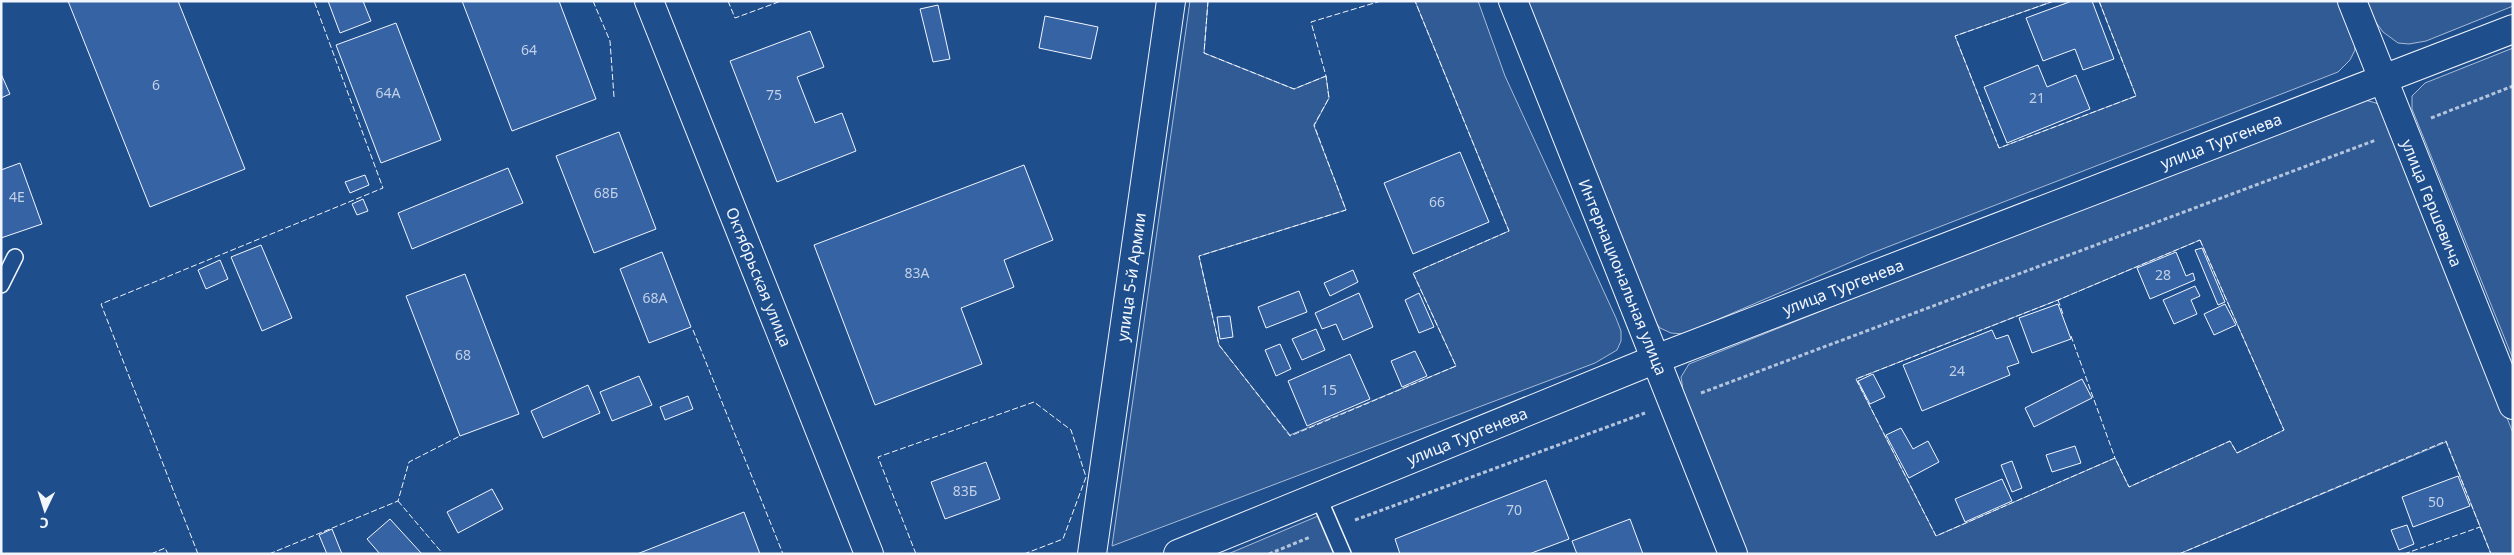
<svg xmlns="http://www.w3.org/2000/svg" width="2514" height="555" viewBox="0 0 2514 555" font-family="'Noto Sans',sans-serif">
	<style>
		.built { fill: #305b95; stroke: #a8bbd7; fill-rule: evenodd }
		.building { fill: #3563a3; stroke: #f2f6ff }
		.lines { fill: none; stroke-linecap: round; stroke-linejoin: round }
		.service-casing { stroke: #f2f6ff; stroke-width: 18 }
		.minor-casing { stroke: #f2f6ff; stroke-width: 30 }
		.path { stroke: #b3c4dc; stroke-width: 3; stroke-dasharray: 4 2.5; stroke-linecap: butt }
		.service { stroke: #1f4e8c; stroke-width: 15 }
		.minor { stroke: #1f4e8c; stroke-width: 28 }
		.fence { stroke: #f2f6ff; stroke-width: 1; stroke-dasharray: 6 2.5; stroke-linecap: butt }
		.labels { text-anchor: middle; stroke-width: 4; stroke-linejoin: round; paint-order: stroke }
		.number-label { font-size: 14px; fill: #c3d1e8 }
		.street-label { font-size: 16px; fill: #f2f6ff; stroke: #1f4e8c }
	</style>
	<rect width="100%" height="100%" fill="#1f4e8c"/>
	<g class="built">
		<path d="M1190 1H1208L1204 53 1294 89 1326 76 1329 98 1314 126 1346 210 1199 256 1219 345 1290 435 1456 366 1413 273 1509 231 1415 1H1478L1505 76 1616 318 1621 331V341L1617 350 1595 363 1112 546Z"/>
		<path d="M1519 1H2054L1955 36 1999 148 2136 96 2099 1H2342L2354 36 2355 50 2350 60 2338 72 1872 253 1684 334 1671 333 1660 328 1651 316Z"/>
		<path d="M2367 1H2513V6L2426 41 2409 44 2398 43 2383 32 2375 21Z"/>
		<path d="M2513 48V359L2412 109V96L2425 83Z"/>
		<path d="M2365 100 2376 103 2386 113 2513 433V554H2491L2446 442 2179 554H1748L1683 390 1681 377 1689 364 2138 184ZM2200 240 2284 430 2237 453 2230 441 2129 487 2115 458 1936 536 1856 379 2058 300Z"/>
		<path d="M1318 516 1335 554H1228Z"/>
	</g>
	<g class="building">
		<path d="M68 1H178L245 169 150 207Z"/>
		<path d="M328 1H363L371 21 340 33Z"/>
		<path d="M462 1H559L596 99 512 131Z"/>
		<path d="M2072 1H2092L2114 59 2083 70 2075 49 2043 61 2026 18Z"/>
		<path d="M938 5 950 59 933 62 920 9Z"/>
		<path d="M1045 16 1098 27 1091 59 1039 48Z"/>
		<path d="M396 23 441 140 381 163 336 45Z"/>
		<path d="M810 31 824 67 797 77 815 123 842 113 856 151 777 182 730 61Z"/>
		<path d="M2038 65 2047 87 2076 75 2090 109 2007 143 1984 87Z"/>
		<path d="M1 74 10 94 1 98Z"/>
		<path d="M619 132 656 229 594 253 556 156Z"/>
		<path d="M1460 152 1489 222 1413 254 1384 183Z"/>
		<path d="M20 163 42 224 1 238V170Z"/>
		<path d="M1024 165 1053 240 1004 260 1014 287 961 308 982 364 875 405 814 245Z"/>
		<path d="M508 168 523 203 412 249 398 213Z"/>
		<path d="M365 175 369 185 350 193 345 182Z"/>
		<path d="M363 199 368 211 357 215 352 204Z"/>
		<path d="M261 245 292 318 262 331 231 257Z"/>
		<path d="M2202 248 2225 302 2218 305 2195 250Z"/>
		<path d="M662 252 691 327 649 343 620 269Z"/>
		<path d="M2176 252 2186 276 2193 273 2195 280 2150 299 2137 268Z"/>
		<path d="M220 260 228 279 206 289 198 270Z"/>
		<path d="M1353 270 1358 282 1330 296 1324 283Z"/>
		<path d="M465 274 519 414 460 436 406 296Z"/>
		<path d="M2195 286 2200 296 2191 300 2197 314 2174 324 2163 300Z"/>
		<path d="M1299 291 1307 312 1266 328 1258 307Z"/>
		<path d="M1359 293 1373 327 1343 340 1336 324 1322 329 1315 313Z"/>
		<path d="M1419 293 1434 327 1419 333 1405 300Z"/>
		<path d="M2058 304 2071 339 2032 353 2019 318Z"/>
		<path d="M2225 304 2236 325 2214 335 2204 314Z"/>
		<path d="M1230 316 1233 337 1220 339 1217 317Z"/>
		<path d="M1316 329 1325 350 1302 360 1292 339Z"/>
		<path d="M1992 330 1996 339 2008 335 2019 363 2007 367 2010 375 1922 411 1903 365Z"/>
		<path d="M1280 344 1291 369 1276 376 1265 350Z"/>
		<path d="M1415 351 1427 376 1402 387 1391 361Z"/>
		<path d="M1350 354 1370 399 1307 426 1288 381Z"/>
		<path d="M1873 374 1885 397 1870 404 1858 381Z"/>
		<path d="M639 376 652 405 612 421 600 392Z"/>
		<path d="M2082 379 2092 398 2034 427 2025 408Z"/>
		<path d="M588 385 600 413 543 438 531 411Z"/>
		<path d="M688 396 693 409 665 420 660 407Z"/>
		<path d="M1901 428 1913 449 1928 441 1939 462 1909 478 1886 435Z"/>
		<path d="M2075 446 2081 463 2052 472 2046 455Z"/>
		<path d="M2012 461 2022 488 2012 492 2001 465Z"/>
		<path d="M986 462 1000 499 945 519 931 482Z"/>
		<path d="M2458 476 2470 506 2413 527 2402 497Z"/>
		<path d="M2002 479 2012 501 1965 522 1955 499Z"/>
		<path d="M1546 480 1569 539 1529 554H1400L1395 539Z"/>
		<path d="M492 489 503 509 458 533 447 512Z"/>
		<path d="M744 512 760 554H637Z"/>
		<path d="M390 519 422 554H380L367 539Z"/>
		<path d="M1630 519 1643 554H1577L1572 541Z"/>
		<path d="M2407 525 2414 544 2399 550 2391 530Z"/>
		<path d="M332 529 342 554H327L319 535Z"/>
	</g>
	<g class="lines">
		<defs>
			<g id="service">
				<path d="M1 285 15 257"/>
				<path d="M1318 496 1343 554"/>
			</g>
			<g id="minor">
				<path d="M649 1 869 554"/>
				<path d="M1513 1 1733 554"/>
				<path d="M2352 1 2513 405"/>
				<path d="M1092 554 1171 1"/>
				<path d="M1178 554 1656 359 2513 29"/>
			</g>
		</defs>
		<use href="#service" class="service-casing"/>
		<use href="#minor" class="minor-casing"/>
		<g class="path">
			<path d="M2431 118 2513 86"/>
			<path d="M1701 393 2376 140"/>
			<path d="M1355 520 1645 413"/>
			<path d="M1269 554 1310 537"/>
		</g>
		<use href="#service" class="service"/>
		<use href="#minor" class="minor"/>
		<g class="fence">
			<path d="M593 1 610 41 614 97"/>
			<path d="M728 1 735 18 781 1"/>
			<path d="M1208 1 1204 53 1294 89 1326 76"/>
			<path d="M1381 1 1311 22 1326 76 1329 98 1314 125 1346 210 1199 256 1219 345 1290 436 1456 366 1413 273 1509 231 1415 1"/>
			<path d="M2054 1 1955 36 1999 148 2136 96 2099 1"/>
			<path d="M2200 240 2284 430 2237 453 2230 441 2129 487 2115 458 1936 536 1856 379 2058 300Z"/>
			<path d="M2058 300 2063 314"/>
			<path d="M693 330 783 554"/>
			<path d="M2071 336 2115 458"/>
			<path d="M398 501 443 554"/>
			<path d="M151 554 165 548 168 554"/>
			<path d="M198 554 101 304 383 188 314 1"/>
			<path d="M269 554 398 501 409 462 460 436"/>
			<path d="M916 554 878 457 1034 402 1071 430 1086 477 1063 539 1024 554"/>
			<path d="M2179 554 2446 441 2491 554"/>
			<path d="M2404 554 2480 527"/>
		</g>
	</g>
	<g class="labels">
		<g class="number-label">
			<text x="529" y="55">64</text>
			<text x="156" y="90">6</text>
			<text x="388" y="98">64А</text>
			<text x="774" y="100">75</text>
			<text x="2037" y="103">21</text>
			<text x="606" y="198">68Б</text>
			<text x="17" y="202">4Е</text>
			<text x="1437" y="207">66</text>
			<text x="917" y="278">83А</text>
			<text x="2163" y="280">28</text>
			<text x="655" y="303">68А</text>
			<text x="463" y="360">68</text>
			<text x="1957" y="376">24</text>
			<text x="1329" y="395">15</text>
			<text x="965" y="496">83Б</text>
			<text x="2436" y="507">50</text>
			<text x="1514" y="515">70</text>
		</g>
		<g class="street-label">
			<text transform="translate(2221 141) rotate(-21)" y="6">улица Тургенева</text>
			<text transform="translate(2432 203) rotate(68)" y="6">улица Гершевича</text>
			<text transform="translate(759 277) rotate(68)" y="6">Октябрьская улица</text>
			<text transform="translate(1131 277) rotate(-82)" y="6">улица 5-й Армии</text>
			<text transform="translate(1623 277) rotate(68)" y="6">Интернациональная улица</text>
			<text transform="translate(1843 287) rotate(-21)" y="6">улица Тургенева</text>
			<text transform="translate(1467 436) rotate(-22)" y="6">улица Тургенева</text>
		</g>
	</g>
	<rect width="2514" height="555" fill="none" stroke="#f2f6ff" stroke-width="5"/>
	<g transform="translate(45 510) rotate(184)" stroke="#1f4e8c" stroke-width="4" paint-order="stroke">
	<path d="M0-4L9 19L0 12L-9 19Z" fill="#f2f6ff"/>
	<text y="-8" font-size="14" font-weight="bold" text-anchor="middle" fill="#f2f6ff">С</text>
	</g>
</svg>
